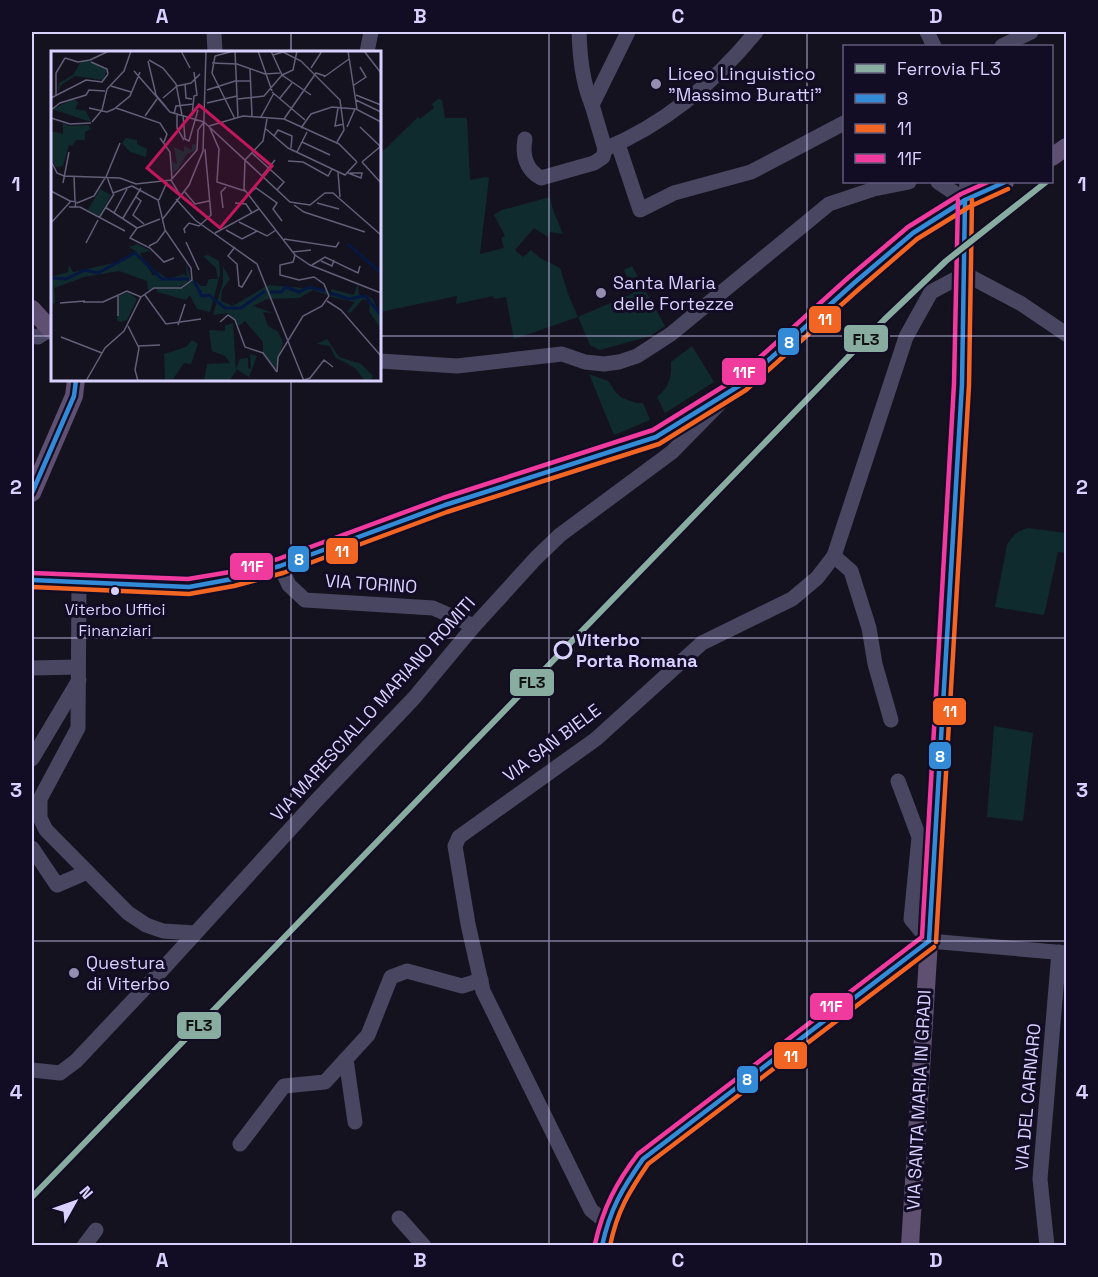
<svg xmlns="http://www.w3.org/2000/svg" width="1098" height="1277" viewBox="0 0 1098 1277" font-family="'Space Grotesk',sans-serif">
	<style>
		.green { fill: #102b2e }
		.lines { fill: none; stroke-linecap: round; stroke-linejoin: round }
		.minor { stroke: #494661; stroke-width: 15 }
		.major { stroke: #5f5072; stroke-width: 18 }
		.bus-1-casing { stroke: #120c25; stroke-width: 9 }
		.bus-2-casing { stroke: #120c25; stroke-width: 9 }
		.bus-3-casing { stroke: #120c25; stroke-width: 9 }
		.bus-1 { stroke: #338bd7; stroke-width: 4.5 }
		.bus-2 { stroke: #f26522; stroke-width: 4.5 }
		.bus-3 { stroke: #f13a9d; stroke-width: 4.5 }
		.rail-1-casing { stroke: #120c25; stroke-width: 10 }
		.rail-1 { stroke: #88aca0; stroke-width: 6 }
		.grid { fill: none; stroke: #d9d1ff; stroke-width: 1.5; stroke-opacity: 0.55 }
		.poi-dot { fill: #948eb1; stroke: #120c25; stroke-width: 2 }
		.bus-dot { fill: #d9d1ff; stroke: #120c25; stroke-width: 2 }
		.stop-dot { fill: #120c25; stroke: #d9d1ff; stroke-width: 3 }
		.labels { text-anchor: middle; stroke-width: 6; stroke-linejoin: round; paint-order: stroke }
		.bus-label { font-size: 16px; fill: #d9d1ff; stroke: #120c25 }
		.poi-label { font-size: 18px; fill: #d9d1ff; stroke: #120c25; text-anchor: start }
		.street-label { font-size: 18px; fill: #d9d1ff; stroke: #120c25 }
		.stop-label { font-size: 18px; font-weight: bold; fill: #d9d1ff; stroke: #120c25; text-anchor: start }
		.inset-river { fill: none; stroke: #061742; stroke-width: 3 }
		.inset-road { fill: none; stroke: #635e79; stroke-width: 1.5 }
		.view { fill: #c2185b; fill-opacity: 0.15; stroke: #c2185b; stroke-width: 3 }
		.inset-edge { fill: none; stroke: #d9d1ff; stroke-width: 3 }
		.line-badge { stroke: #120c25; stroke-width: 2 }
		.badge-label { font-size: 16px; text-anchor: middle; font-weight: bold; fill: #fff }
		.pale-badge-label { font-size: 16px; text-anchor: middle; font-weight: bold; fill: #111 }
		.neatline { fill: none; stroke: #d9d1ff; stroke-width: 2 }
		.grid-label { font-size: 20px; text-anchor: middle; font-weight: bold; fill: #d9d1ff }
	</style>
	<rect width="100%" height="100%" fill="#15121f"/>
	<g class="green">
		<path d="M438 99 442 100 445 118H467L470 180 486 177 489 178 480 254 504 248 501 238 505 236 494 215 502 210 550 197 553 210 563 234 550 232 548 237 534 228 515 250 523 257 531 250 540 258 560 268 568 294 578 317 634 293 624 270 632 266 665 326 650 336 600 350 590 345 578 317 514 339 506 297 494 299 493 296 456 304 457 296 380 312V154L418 117 420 119 434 108 432 104Z"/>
		<path d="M692 346 714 382 665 413 657 397C669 388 672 377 671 362Z"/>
		<path d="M589 374 608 381 616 393 622 398 636 403H643L650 420 614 435Z"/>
		<path d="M1028 528 1066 533V553L1058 552 1044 615 995 607 1007 545C1012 536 1017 531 1028 528Z"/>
		<path d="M994 726 1033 733 1023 821 987 817Z"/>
	</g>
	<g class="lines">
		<g class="minor">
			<path d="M214 32 215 52"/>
			<path d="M579 32C580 57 582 81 592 105"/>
			<path d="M927 32 934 46"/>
			<path d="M1002 46 1031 32"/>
			<path d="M367 52 371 32"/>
			<path d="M525 139C522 155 526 170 541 178L594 163 603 157 605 149"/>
			<path d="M618 144 640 210 674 193 751 172 844 123"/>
			<path d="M605 149C665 124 715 82 756 32"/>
			<path d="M605 149 592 105 628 32"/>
			<path d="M938 182 965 200 967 182"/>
			<path d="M32 336 38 337 50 329"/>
			<path d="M380 361 457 366 562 354 585 362 604 364 619 362 637 356 671 334 829 204 874 189 909 182"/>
			<path d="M834 556 851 571 869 628 875 664 891 720"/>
			<path d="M280 566 289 585 305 600 433 608 474 626"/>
			<path d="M79 583 78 728 40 799V818L46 830 128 913 146 925 163 931 195 933"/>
			<path d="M32 668 78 667"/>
			<path d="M32 759 79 680"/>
			<path d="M898 781 919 837 911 919 929 941"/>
			<path d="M32 848 57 885 87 872"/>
			<path d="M929 941 1066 953"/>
			<path d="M346 1059 355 1122"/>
			<path d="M32 1070 60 1073 76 1061 160 972 316 801 414 698 474 626 536 558 560 535 672 452 722 401"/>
			<path d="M240 1144 284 1086 325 1082 368 1035 391 977 407 971 462 986 481 980"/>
			<path d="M399 1218 424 1246"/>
			<path d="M607 1223 591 1210 483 991 468 924 455 846 459 837 596 739 702 643 792 599 817 578 834 556 906 337 931 292 965 274 1020 303 1066 334"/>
			<path d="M84 1246 96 1230"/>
			<path d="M602 1246 607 1223 620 1192 643 1159 929 941"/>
			<path d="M1047 1246 1040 1179 1059 952"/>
		</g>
		<g class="major">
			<path d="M1052 157 1066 147"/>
			<path d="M32 309 52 331"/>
			<path d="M32 493 74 396 76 380"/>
			<path d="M32 580 189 587 232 579 280 566 445 505 656 437 742 384 854 283 913 233 965 200 1005 182"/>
			<path d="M910 1246 929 941 935 866 951 569 958 474 966 240 965 200"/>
		</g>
		<defs>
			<g id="bus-1">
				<path d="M32 493 74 396 76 380"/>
				<path d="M32 580 189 587 232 579 280 566 445 505 656 437 742 384 854 283 913 233 965 200 1005 182"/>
				<path d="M929 941 962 384 965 200"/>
				<path d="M602 1246C610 1209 622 1189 643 1159L929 941"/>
			</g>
			<g id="bus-2">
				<path d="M32 587 189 594 234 586 283 573 447 512 659 444 746 390 859 289 917 239 969 207 1008 189"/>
				<path d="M936 942 969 385 972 200"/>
				<path d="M610 1246C617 1211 629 1192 648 1164L934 947"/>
			</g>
			<g id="bus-3">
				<path d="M32 573 188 579 230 572 278 559 443 498 653 430 737 378 849 277 908 227 961 194 988 182"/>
				<path d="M595 1244C603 1208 616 1183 638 1154L922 937 954 384 958 200"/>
			</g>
		</defs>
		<use href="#bus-1" class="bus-1-casing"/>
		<use href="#bus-2" class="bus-2-casing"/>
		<use href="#bus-3" class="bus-3-casing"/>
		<use href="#bus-1" class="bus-1"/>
		<use href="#bus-2" class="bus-2"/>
		<use href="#bus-3" class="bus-3"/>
		<defs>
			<path id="rail-1" d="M32 1197 884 320 946 261 1046 182"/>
		</defs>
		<use href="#rail-1" class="rail-1-casing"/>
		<use href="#rail-1" class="rail-1"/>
	</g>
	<path class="grid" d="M291 32V52M549 32V1246M807 32V1246M32 336H52M380 336H1066M291 380V1246M32 638H1066M32 941H1066"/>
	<g class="poi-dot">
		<circle cx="656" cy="84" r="6"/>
		<circle cx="601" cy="293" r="6"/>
		<circle cx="74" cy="973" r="6"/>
	</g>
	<circle class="bus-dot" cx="115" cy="591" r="5"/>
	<circle class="stop-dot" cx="563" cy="650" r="8"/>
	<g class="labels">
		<g class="bus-label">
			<text x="115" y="615">Viterbo Uffici<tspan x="115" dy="21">Finanziari</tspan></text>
		</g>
		<g class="poi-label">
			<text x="668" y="80">Liceo Linguistico<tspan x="668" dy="21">"Massimo Buratti"</tspan></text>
			<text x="613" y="289">Santa Maria<tspan x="613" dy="21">delle Fortezze</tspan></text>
			<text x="86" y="969">Questura<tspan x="86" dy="21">di Viterbo</tspan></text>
		</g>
		<g class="street-label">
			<text transform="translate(371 584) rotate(4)" y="6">VIA TORINO</text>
			<text transform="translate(373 709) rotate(-48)" y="6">VIA MARESCIALLO MARIANO ROMITI</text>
			<text transform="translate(552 743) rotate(-37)" y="6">VIA SAN BIELE</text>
			<text transform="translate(1028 1097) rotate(-85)" y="6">VIA DEL CARNARO</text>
			<text transform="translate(919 1100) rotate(-87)" y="6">VIA SANTA MARIA IN GRADI</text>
		</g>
		<g class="stop-label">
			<text x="576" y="646">Viterbo<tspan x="576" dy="21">Porta Romana</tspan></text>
		</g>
	</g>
	<g transform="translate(51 51)">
		<rect width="330" height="330" fill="#15121f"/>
		<path d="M38 9 56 19 52 29 24 25 10 34 6 42 8 32 22 24 30 11ZM23 48 27 52 24 58 35 60 40 71 1 58ZM12 71 18 75 37 74 40 78 34 81V89H25L21 95 18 94 12 115 5 116 0 107V80L12 83ZM75 87 86 89V93L96 98 95 106 79 101 71 92ZM141 93 146 94 145 99 136 103 127 118 122 122 121 110 126 113 123 96 133 101V95L141 99ZM49 138 60 144 48 165 37 159ZM86 193 100 200 89 202 102 225 107 221 117 228 133 223 136 226 135 212 140 229 128 236 97 239 96 230 68 220 33 226 3 237 4 252 0 253V226L17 221 18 214 22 221 72 210 86 201 78 196ZM157 204 168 210 169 223 159 261 146 258 139 244 135 249 106 241 107 237H128L143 229 150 235H155L158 228H167L165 217 152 205ZM172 215 179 228 171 239 170 250 182 255 217 234 276 239 277 244 262 239 248 247 216 248 202 255 222 262 212 261 217 275 227 281 232 291 225 318 212 301V291L194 270 188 275 177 262 162 264 172 231ZM307 232 308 244 321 247 330 264V278L318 260 319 251 312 248 299 262 296 261 304 251 280 246V238L303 244ZM77 241 86 248 76 269 70 271 66 269 68 245ZM182 272 185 320 178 330H153L156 313 179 312 174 305 161 300 158 279 174 280V275ZM276 288 288 306 310 313 322 325 319 330H314L304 317 284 306 279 295 266 293ZM141 289 147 293 140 313 133 312 122 328 114 329 113 303 135 296ZM199 303 206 305 198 326 185 318 189 308 197 307V317L200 318Z" fill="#102b2e"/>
		<path class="inset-river" d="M297 193 330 222M0 227 15 228 34 219 47 222 84 202 111 228H138M143 230 151 245 158 244 174 257H190L214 240M219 241H230L235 236 248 241 258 236 274 240M279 242 298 248 314 245 330 264"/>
		<path class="inset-road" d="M130 0 139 17M184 0 187 67M207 0 221 40M220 0 231 24 260 44M297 0 306 58M313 0 330 22M222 4 232 1 250 10 289 49 293 79 286 91M164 5 161 22 184 68M164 5 183 0M14 7 27 11 39 9M39 9 58 0M98 9 112 17 125 33 131 64M97 10 105 44 115 56M40 11 56 18 57 23M161 12 186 13 214 23 229 22M260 17 271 0M199 18 201 65M83 20 119 61 153 71 147 79 146 99 120 129M231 24 242 19 246 0M273 26 298 8M134 33 135 47 141 48M303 34 315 26 309 16M60 35 80 41M126 35 140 32 149 23M156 39 184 30H200M221 41 254 69M5 44V22L14 7M305 44 330 54M0 47 35 29 51 31 57 23M112 47 126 35M229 47 241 32M187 48 213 45 231 24M305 49 330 61M156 52 186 45M38 57 56 61 63 58 79 45 89 21M65 57 109 72 116 83 113 91M287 57 284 75 293 73M0 59 9 52 35 44 38 39 54 40M123 63 125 55 143 53M126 64V77L133 89M132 64 134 88M94 65 106 48M141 65 143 45 146 44 143 21M210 66 223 42M0 67 19 73 40 72M233 68 265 22 274 25M41 71 51 59 56 38 73 20 80 0M153 71 239 151 259 154 274 142H282L330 184M296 76 304 58M309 76 330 96M250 77 260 63 281 56 305 58 330 71M215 78 237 97 294 124 306 111M223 85 227 79 241 85 240 97M109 87 119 101 121 128M134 88 138 90 147 59M251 91 279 104M246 101 256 81M201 102 233 131 226 139M194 109 212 90 216 68M0 110 6 122 13 125 69 127 85 133 120 129 129 144M194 110 193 138 244 204 259 214 330 242M237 110 252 111 277 125 281 118M311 111 330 132M311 111 330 95M287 121 289 146M297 122 310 127 311 122H299M211 125 224 109M23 126 24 150M55 126 69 92M56 126 62 142 81 135M12 132 18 101M0 140 19 150M133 140 144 153 158 150M194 140 166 131 168 98 158 75 192 65 233 68 288 93 306 111M196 143 205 137 226 152 222 158 231 170M85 146 90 150 82 164 93 173M125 148 144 169 206 213 253 330M108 149 116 131M26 152 43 145 54 127M184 152 195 153 201 162M266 152 288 158M243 154 253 161 314 181M18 156H29L74 180M54 156 86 177M172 157 170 141 175 136M63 162 76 138M48 167 63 143M72 167 90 137M109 168 86 177 79 187 99 197 113 211 123 207M111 169 138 134 152 100 155 0M188 171 216 185 225 179M0 172 20 150 25 151 24 156M175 179 191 188 206 180M134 182 133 178 138 172 148 175 160 164 154 98M164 182 208 158M233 188 285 196 288 191M135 191 148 219M35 192 47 169M98 195 106 191 114 180M184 196 177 205 186 213 188 235 191 236 201 219M242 201 260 199M270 210 281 215 283 209M261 214 274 206 307 222 309 215M67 244V265M94 244 115 273 150 268M276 250 290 259 330 305M32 251H52L76 240 90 246M9 252 34 250M169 271 177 264 184 269 194 296 212 302 226 321M127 274 134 253M77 275 88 297 84 319 87 330M10 286 51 302M87 295 109 294M226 321 227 306 252 265 271 255 278 245 273 233 263 226 248 229 229 224V214L242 211 244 204M253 329 259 327 273 309 282 316M35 330 54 297 73 280 90 246 103 237H130L141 229 140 217 114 179 107 149 81 135"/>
		<path class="view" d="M148 54 221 115 169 177 96 117Z"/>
		<rect width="330" height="330" class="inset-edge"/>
	</g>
	<g class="line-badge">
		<rect x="808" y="305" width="34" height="29" rx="6" fill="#f26522"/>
		<rect x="843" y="324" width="46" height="29" rx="6" fill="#88aca0"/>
		<rect x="777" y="327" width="23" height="29" rx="6" fill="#338bd7"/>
		<rect x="721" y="357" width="46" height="29" rx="6" fill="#f13a9d"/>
		<rect x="325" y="537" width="34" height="28" rx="6" fill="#f26522"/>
		<rect x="287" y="545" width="23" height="28" rx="6" fill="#338bd7"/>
		<rect x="229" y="552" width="45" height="29" rx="6" fill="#f13a9d"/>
		<rect x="509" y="668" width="46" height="29" rx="6" fill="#88aca0"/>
		<rect x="932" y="697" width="35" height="29" rx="6" fill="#f26522"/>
		<rect x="928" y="741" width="24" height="29" rx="6" fill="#338bd7"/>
		<rect x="809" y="992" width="45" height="29" rx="6" fill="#f13a9d"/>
		<rect x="176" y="1011" width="46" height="29" rx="6" fill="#88aca0"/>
		<rect x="773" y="1041" width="35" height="29" rx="6" fill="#f26522"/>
		<rect x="736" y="1065" width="23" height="29" rx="6" fill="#338bd7"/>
	</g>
	<g class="badge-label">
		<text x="825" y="325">11</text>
		<text x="789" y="348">8</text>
		<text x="744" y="378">11F</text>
		<text x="342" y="557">11</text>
		<text x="299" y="565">8</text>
		<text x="252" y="572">11F</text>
		<text x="950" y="717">11</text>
		<text x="940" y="762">8</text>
		<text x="831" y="1012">11F</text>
		<text x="791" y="1062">11</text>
		<text x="747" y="1085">8</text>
	</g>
	<g class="pale-badge-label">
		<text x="866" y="345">FL3</text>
		<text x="532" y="688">FL3</text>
		<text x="199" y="1031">FL3</text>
	</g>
	<rect width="1098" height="1277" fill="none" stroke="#120c25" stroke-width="66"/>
	<rect x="843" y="45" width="210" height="138" fill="#120c25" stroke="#625b7c" stroke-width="1.5"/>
	<rect x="855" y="64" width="30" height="9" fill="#88aca0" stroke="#625b7c" stroke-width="1.5"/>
	<text x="897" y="75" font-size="18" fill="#d9d1ff">Ferrovia FL3</text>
	<rect x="855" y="94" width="30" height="9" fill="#338bd7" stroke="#625b7c" stroke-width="1.5"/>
	<text x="897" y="105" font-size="18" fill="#d9d1ff">8</text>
	<rect x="855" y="124" width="30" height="9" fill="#f26522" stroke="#625b7c" stroke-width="1.5"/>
	<text x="897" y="135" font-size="18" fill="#d9d1ff">11</text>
	<rect x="855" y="154" width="30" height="9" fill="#f13a9d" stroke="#625b7c" stroke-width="1.5"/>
	<text x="897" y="165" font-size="18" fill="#d9d1ff">11F</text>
	<g transform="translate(75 1202) rotate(50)" stroke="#120c25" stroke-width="4.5" paint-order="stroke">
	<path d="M0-4.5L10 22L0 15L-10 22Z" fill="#d9d1ff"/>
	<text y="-9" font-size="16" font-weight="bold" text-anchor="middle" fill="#d9d1ff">N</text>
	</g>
	<rect x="33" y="33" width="1032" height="1211" class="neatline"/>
	<g class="grid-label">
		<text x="162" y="23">A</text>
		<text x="420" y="23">B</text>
		<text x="678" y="23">C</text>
		<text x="936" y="23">D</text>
		<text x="16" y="191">1</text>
		<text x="1082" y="191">1</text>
		<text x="16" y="494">2</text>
		<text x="1082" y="494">2</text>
		<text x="16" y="797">3</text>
		<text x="1082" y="797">3</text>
		<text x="16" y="1099">4</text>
		<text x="1082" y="1099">4</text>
		<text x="162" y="1267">A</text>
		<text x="420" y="1267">B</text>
		<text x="678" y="1267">C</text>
		<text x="936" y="1267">D</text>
	</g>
</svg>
